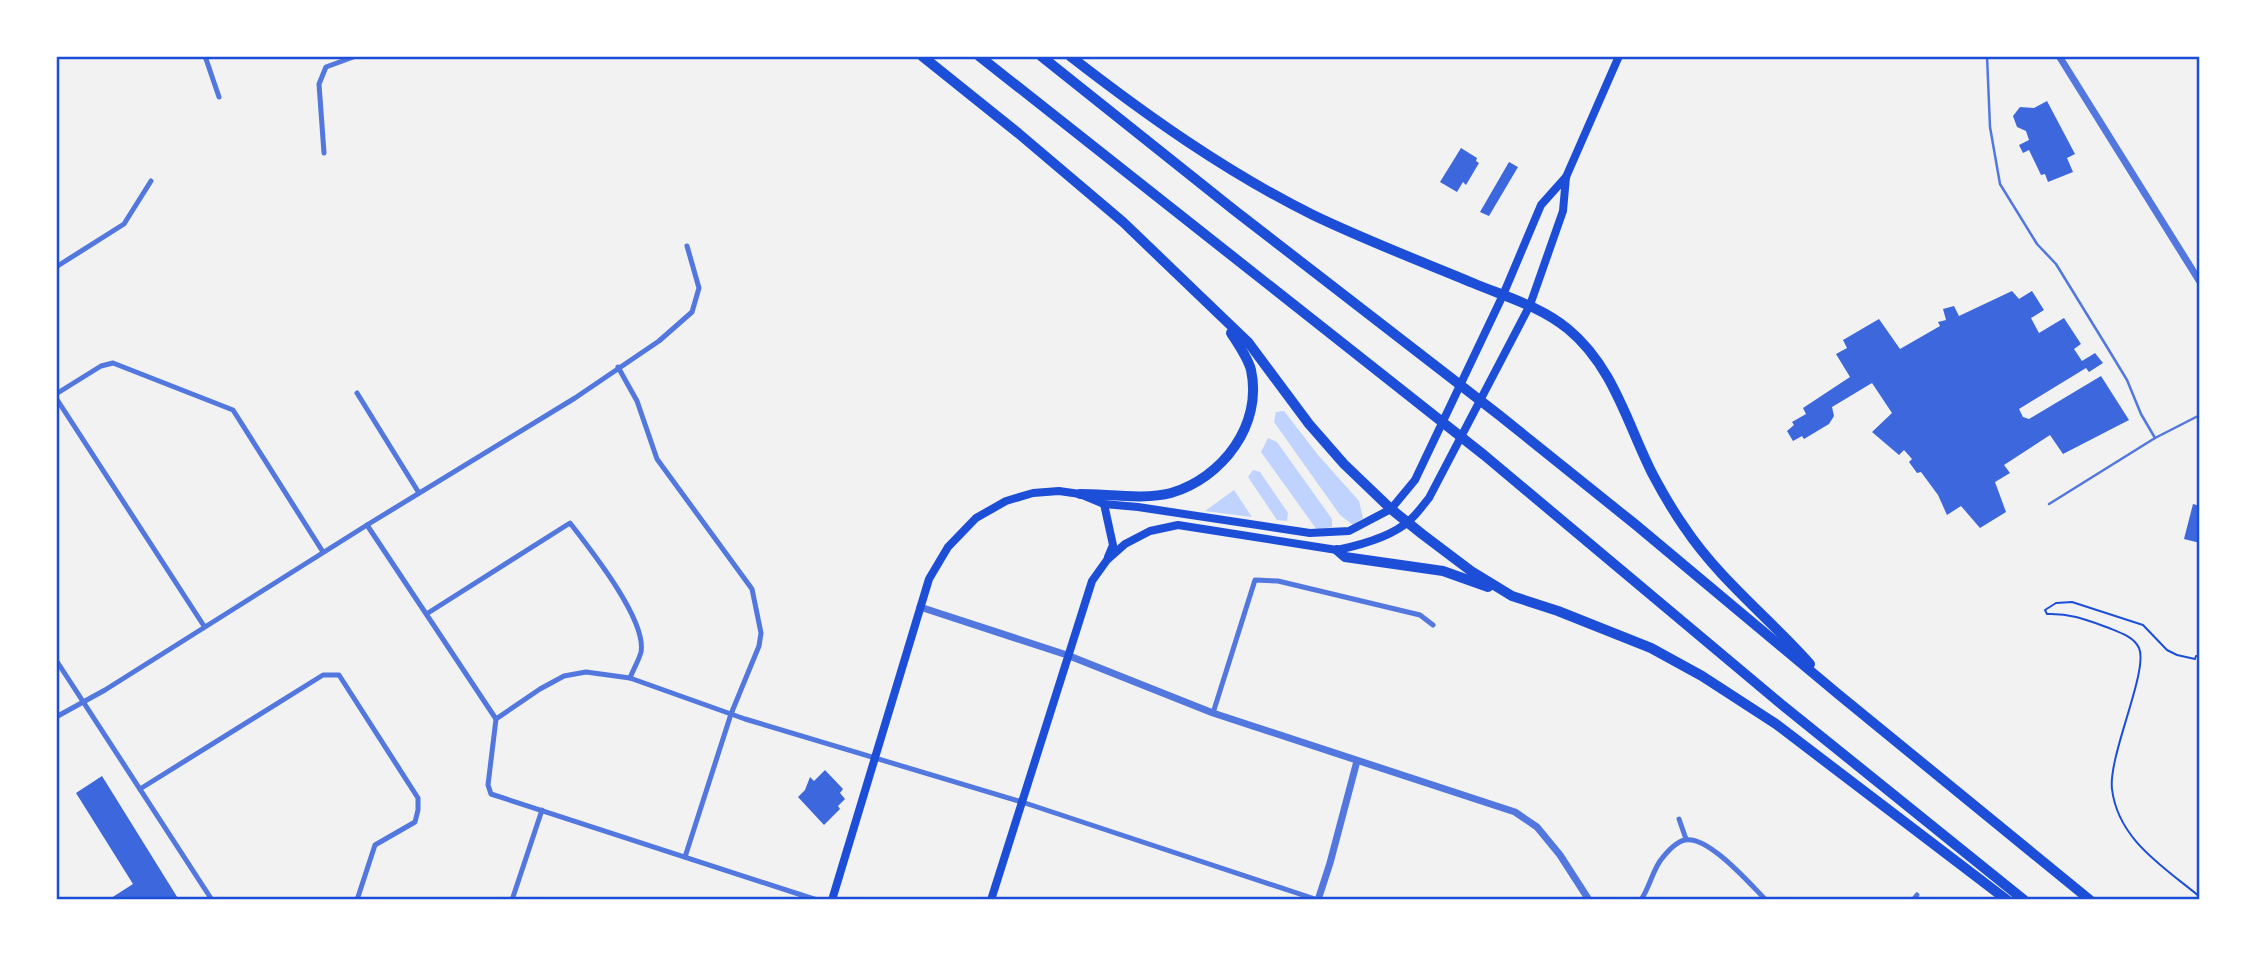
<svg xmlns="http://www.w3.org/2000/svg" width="2256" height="956" viewBox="0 0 2256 956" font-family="'PT Serif',serif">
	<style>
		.water { fill: #bfd3fe }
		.building { fill: #3d67dc }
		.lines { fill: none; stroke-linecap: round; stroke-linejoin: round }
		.path { stroke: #1d4ed8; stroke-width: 2 }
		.service { stroke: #5277de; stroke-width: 2.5 }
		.minor { stroke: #5277de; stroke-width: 5 }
		.tertiary { stroke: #5277de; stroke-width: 7 }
		.secondary { stroke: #1d4ed8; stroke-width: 8 }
		.motorway { stroke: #1d4ed8; stroke-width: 10 }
		.neatline { fill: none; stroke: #1d4ed8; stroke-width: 2.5 }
	</style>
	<rect width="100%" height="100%" fill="#f2f2f2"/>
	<g class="water">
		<path d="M1284 411 1318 455 1359 501 1363 518 1353 525 1340 515 1274 422 1276 412Z"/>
		<path d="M1268 438 1277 442 1332 519V527L1317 530 1261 452Z"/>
		<path d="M1253 470 1260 472 1288 513 1287 521 1277 520 1248 477Z"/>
		<path d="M1234 490 1252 517 1205 511Z"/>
	</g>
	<g class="building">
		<path d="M2047 101 2075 154 2067 158 2073 172 2048 182 2045 174 2041 175 2029 150 2023 153 2019 145 2029 140 2026 131 2017 127 2013 116 2020 107 2034 108Z"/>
		<path d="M1461 148 1477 158 1476 161 1479 163 1466 185 1463 182 1457 192 1440 182Z"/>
		<path d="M1509 162 1518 167 1489 216 1480 212Z"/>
		<path d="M2012 291 2019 299 2032 291 2044 310 2031 318 2039 333 2064 318 2081 344 2074 349 2082 361 2095 353 2103 363 2089 372 2086 368 2019 409 2023 417 2029 419 2101 376 2129 420 2063 454 2050 435 2004 465 2010 473 1995 482 2006 512 1980 528 1961 506 1947 515 1938 495 1921 472 1917 473 1909 462 1912 459 1904 450 1899 455 1872 432 1892 413 1872 383 1832 407 1834 416 1829 424 1804 439 1802 436 1793 441 1787 431 1794 425 1792 422 1806 414 1803 408 1850 377 1836 354 1847 348 1843 340 1879 319 1900 349 1940 326 1938 322 1946 320 1943 309 1954 306 1959 316Z"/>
		<path d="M2193 504 2200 506V543L2184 539Z"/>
		<path d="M825 770 843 789 840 793 845 799 838 806 840 809 824 825 798 797 805 790 810 777 814 781Z"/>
		<path d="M102 776 179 900H108L133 884 76 793Z"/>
	</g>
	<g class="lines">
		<path class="path" d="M2196 656 2195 659 2177 655 2167 650 2143 625 2072 602 2056 603 2045 610 2047 614C2070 613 2087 620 2109 628 2119 632 2134 637 2139 648 2149 670 2108 756 2112 789 2118 840 2164 867 2200 897"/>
		<g class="service">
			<path d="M1987 56 1990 127 2000 184 2037 244 2056 264 2107 347 2127 380 2141 414 2155 438"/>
			<path d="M2049 504 2155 438 2200 415"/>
		</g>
		<g class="minor">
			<path d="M205 56 219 97"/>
			<path d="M324 153 319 84 326 67 356 56"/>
			<path d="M56 267 124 224 151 181"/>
			<path d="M618 367 637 401 657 459 752 589 761 633 759 646 731 714 685 857"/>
			<path d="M357 393 419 493"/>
			<path d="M56 394 101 366 113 363 233 410 323 552"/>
			<path d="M56 398 204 626"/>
			<path d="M367 525 496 719 488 785 491 794 817 900"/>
			<path d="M428 613 570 523C590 549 647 620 641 652 639 660 633 670 630 678"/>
			<path d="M56 660 212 900"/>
			<path d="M1213 713 1255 580 1278 581 1420 615 1433 625"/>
			<path d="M56 717 105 690 367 525 575 398 659 341 692 312 699 288 687 246"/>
			<path d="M496 719 540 689 564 676 586 672 630 678 745 719 1022 802 1318 900"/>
			<path d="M140 789 323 675H339L418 798V810L415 822 375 845 357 900"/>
			<path d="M1679 819 1686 839"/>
			<path d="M512 900 542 810"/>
			<path d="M1641 900C1649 888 1652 873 1660 861 1666 853 1675 842 1685 840 1708 835 1750 884 1766 900"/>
			<path d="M1913 900 1917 895"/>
		</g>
		<g class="tertiary">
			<path d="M2059 56 2200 282"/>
			<path d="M920 607 1067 655 1213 713 1515 812 1537 827 1560 855 1589 900"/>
			<path d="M1318 900 1330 863 1357 761"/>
		</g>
		<g class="secondary">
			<path d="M1104 504 1113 545 1108 557"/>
			<path d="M832 900 929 579 948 547 976 518 1006 501 1033 493 1059 491 1080 494 1104 504 1138 507 1310 533 1349 531 1391 509 1415 480 1503 295 1541 205 1566 177"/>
			<path d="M991 900 1092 581 1107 560 1125 544 1150 531 1178 525 1337 550C1361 545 1392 537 1410 520 1417 514 1423 505 1429 498L1530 305 1563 211 1566 177 1619 56"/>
		</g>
		<g class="motorway">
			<path d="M922 56 1018 133 1123 222 1200 296 1248 342 1309 424 1344 464 1391 509 1422 534 1471 571 1512 596 1558 611 1651 648 1702 676 1776 724 2007 900"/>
			<path d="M979 56 1484 455 1781 704 2024 900"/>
			<path d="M1041 56 1234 210 1499 415 1636 525 1838 694 2090 900"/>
			<path d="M1070 56C1146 115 1226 172 1313 215 1365 240 1420 261 1473 283 1506 297 1540 306 1568 329 1613 366 1627 423 1652 473 1662 492 1673 511 1685 528 1719 579 1769 618 1810 664"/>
			<path d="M1080 494C1106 494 1146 500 1171 493 1222 478 1263 425 1251 370 1248 358 1238 344 1231 333"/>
			<path d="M1337 550 1345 557 1443 571 1488 587"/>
		</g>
	</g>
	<rect width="2256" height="956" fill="none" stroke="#ffffff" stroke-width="116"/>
	<rect x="58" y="58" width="2140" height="840" class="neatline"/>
</svg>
